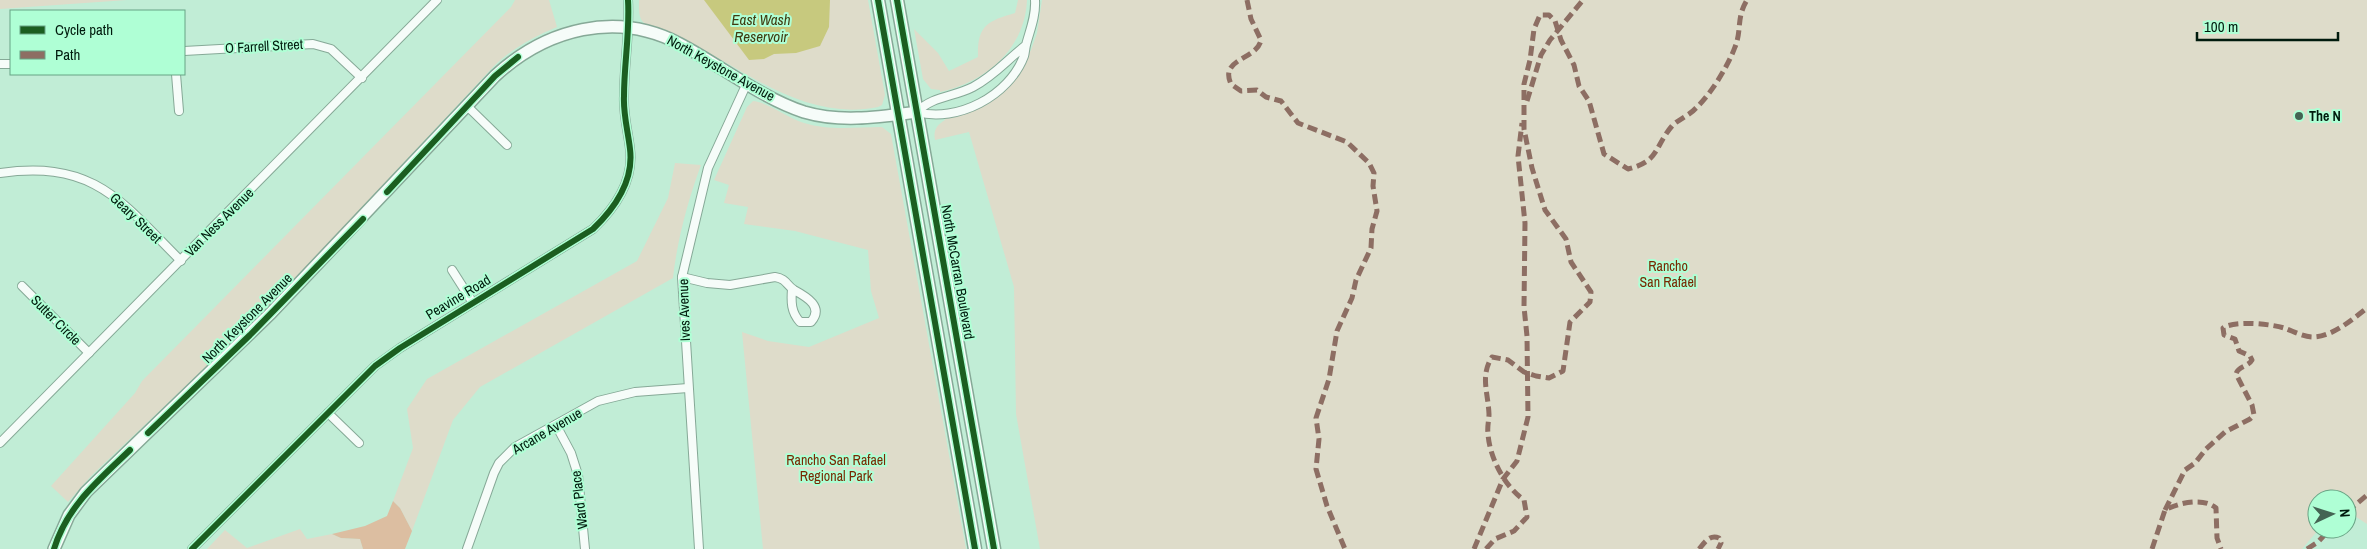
<svg xmlns="http://www.w3.org/2000/svg" width="2367" height="549" viewBox="0 0 2367 549" font-family="'Archivo Narrow',sans-serif">
	<style>
		.green { fill: #dedcca }
		.forest { fill: #dcbea1 }
		.water { fill: #c7c97e }
		.lines { fill: none; stroke-linecap: round; stroke-linejoin: round }
		.street-casing { stroke: #86a997; stroke-width: 10 }
		.secondary-casing { stroke: #86a997; stroke-width: 14 }
		.primary-casing { stroke: #86a997; stroke-width: 15 }
		.street { stroke: #f6fcf9; stroke-width: 8 }
		.secondary { stroke: #f6fcf9; stroke-width: 11 }
		.primary { stroke: #f6fcf9; stroke-width: 12 }
		.quiet { stroke: #8d6e63; stroke-width: 5; stroke-dasharray: 10 5; stroke-linecap: butt }
		.cycleway-casing { stroke: #afffd5; stroke-width: 9 }
		.cycleway { stroke: #1b5e20; stroke-width: 6 }
		.poi-dot { fill: #446453; stroke: #afffd5; stroke-width: 2 }
		.labels { text-anchor: middle; stroke-width: 4; stroke-linejoin: round; paint-order: stroke }
		.street-label { font-size: 14px; fill: #001b0d; stroke: #afffd5 }
		.poi-label { font-size: 14px; font-weight: bold; fill: #001b0d; stroke: #afffd5; text-anchor: start }
		.park-label { font-size: 14px; fill: #782802; stroke: #afffd5 }
		.water-label { font-size: 15px; font-style: italic; fill: #3f390f; stroke: #afffd5 }
	</style>
	<rect width="100%" height="100%" fill="#c1edd6"/>
	<g class="green">
		<path d="M0 0H127L0 9Z"/>
		<path d="M515 0H549L557 27C533 37 513 48 494 66L271 305 91 476 68 502 51 486 135 393 142 381 511 7Z"/>
		<path d="M639 0H868L885 95 882 105 878 107C806 122 746 71 685 40 677 36 648 27 643 22 638 17 639 6 639 0Z"/>
		<path d="M1018 0H1027C1025 49 986 82 940 92V90L931 89 923 79 914 29 938 53 949 71 978 57C977 26 987 21 1015 13Z"/>
		<path d="M1042 0H2367V524L2347 511V499H2317V529H2319L2302 549H1040L1016 414 1014 287 969 132 935 140C933 130 937 125 945 120L944 116 983 105 1021 67 1031 50 1037 33Z"/>
		<path d="M753 101C767 102 788 118 804 123 830 131 855 127 882 127L891 134 966 549H763L742 332 768 341 809 347 879 318 871 291 868 250 795 231 744 224 748 207 724 203 729 185 714 180 747 107Z"/>
		<path d="M675 163 701 165C688 200 677 241 673 278L480 387 453 420 412 531 400 508 393 501 413 448 407 409 427 379 637 261 668 198Z"/>
		<path d="M300 529 307 539 332 534 341 538 360 539 363 549H207L225 530 247 548Z"/>
	</g>
	<path class="forest" d="M393 501 400 508 412 531 405 549H363L360 539 341 538 332 534 365 526 387 516Z"/>
	<path class="water" d="M704 0H830L829 27 820 46 796 53 774 54 764 59 749 60Z"/>
	<g class="lines">
		<defs>
			<g id="street">
				<path d="M1025 46C1007 60 994 76 973 87 954 97 932 96 917 112 957 123 1009 96 1024 56 1025 53 1025 49 1026 45 1030 30 1036 16 1035 0"/>
				<path d="M184 51 313 44 331 49 362 78"/>
				<path d="M0 64H11"/>
				<path d="M176 74 179 111"/>
				<path d="M467 106 507 145"/>
				<path d="M0 173C94 160 120 200 181 261"/>
				<path d="M452 270 473 303"/>
				<path d="M682 277 707 283 730 285 775 277C787 279 786 285 794 290 807 297 824 307 811 322H800C791 312 791 302 792 289"/>
				<path d="M22 286 89 353"/>
				<path d="M328 413 359 443"/>
				<path d="M556 425 571 453 578 475 585 549"/>
				<path d="M0 443 437 0"/>
				<path d="M192 549 375 366 400 348 593 229C615 208 634 181 630 149 628 131 623 114 624 96 624 64 630 32 628 0"/>
				<path d="M467 549 494 473 499 463 515 447 598 401 635 392 688 388"/>
				<path d="M699 549 682 277 708 168 747 83"/>
			</g>
			<path id="secondary" d="M54 549 69 515 86 492 271 313 495 76C546 29 616 10 680 44 720 65 761 98 804 112 841 123 879 117 917 112"/>
			<g id="primary">
				<path d="M878 0 975 549"/>
				<path d="M897 0 994 549"/>
			</g>
		</defs>
		<use href="#street" class="street-casing"/>
		<use href="#secondary" class="secondary-casing"/>
		<use href="#primary" class="primary-casing"/>
		<use href="#street" class="street"/>
		<use href="#secondary" class="secondary"/>
		<use href="#primary" class="primary"/>
		<g class="quiet">
			<path d="M1247 0 1251 19 1261 40C1257 60 1219 58 1231 84L1241 91 1257 90 1266 97 1281 101 1298 123 1347 142 1369 163 1374 173 1373 186 1377 211 1372 229 1371 248 1356 280 1352 298 1337 331 1329 379 1316 418 1319 439 1316 469 1327 506 1345 549"/>
			<path d="M1527 101 1541 55 1550 40 1583 0"/>
			<path d="M2165 510 2185 470 2195 463 2206 449 2225 432 2250 419 2254 415 2252 405 2236 374C2238 366 2248 367 2252 360L2250 356 2239 351 2235 339 2224 335 2223 328C2235 320 2271 324 2284 328 2293 331 2303 337 2313 337 2332 337 2353 319 2367 308"/>
			<path d="M2347 512 2367 495"/>
			<path d="M1474 549 1503 479 1517 461 1528 417 1527 336 1524 307 1525 223 1518 156 1522 123"/>
			<path d="M1486 549 1495 539 1514 531 1527 517 1524 500C1505 487 1489 457 1488 433 1487 427 1489 420 1489 414 1488 392 1480 376 1492 357L1508 360 1524 372 1536 376 1549 378 1563 371 1570 322 1590 302 1591 292 1571 262 1566 239 1545 210 1532 168 1524 129V84L1530 60 1534 29 1540 15H1549L1555 21 1561 40 1574 65 1579 86 1589 101 1604 154 1628 169C1660 161 1654 147 1672 126 1676 121 1690 115 1696 108 1711 94 1728 66 1735 47 1742 30 1736 18 1747 0"/>
			<path d="M1699 549C1705 542 1710 534 1719 538L1721 543 1718 549"/>
			<path d="M2152 549 2165 510C2178 503 2203 497 2216 508L2217 538 2221 549"/>
			<path d="M2307 549 2318 542 2330 529"/>
		</g>
		<defs>
			<g id="cycleway">
				<path d="M878 0 975 549"/>
				<path d="M897 0 994 549"/>
				<path d="M387 192 495 76 518 57"/>
				<path d="M148 433 250 335 363 219"/>
				<path d="M54 549C67 506 99 480 130 450"/>
				<path d="M192 549 375 366 400 348 593 229C615 208 634 181 630 149 628 131 623 114 624 96 624 64 630 32 628 0"/>
			</g>
		</defs>
		<use href="#cycleway" class="cycleway-casing"/>
		<use href="#cycleway" class="cycleway"/>
	</g>
	<circle class="poi-dot" cx="2299" cy="116" r="5"/>
	<g class="labels">
		<g class="street-label">
			<text transform="translate(264 46) rotate(-3)" y="5">O Farrell Street</text>
			<text transform="translate(721 68) rotate(29)" y="5">North Keystone Avenue</text>
			<text transform="translate(136 218) rotate(44)" y="5">Geary Street</text>
			<text transform="translate(219 222) rotate(-45)" y="5">Van Ness Avenue</text>
			<text transform="translate(958 272) rotate(80)" y="5">North McCarran Boulevard</text>
			<text transform="translate(458 297) rotate(-31)" y="5">Peavine Road</text>
			<text transform="translate(684 310) rotate(-92)" y="5">Ives Avenue</text>
			<text transform="translate(247 318) rotate(-45)" y="5">North Keystone Avenue</text>
			<text transform="translate(56 320) rotate(45)" y="5">Sutter Circle</text>
			<text transform="translate(547 431) rotate(-30)" y="5">Arcane Avenue</text>
			<text transform="translate(579 500) rotate(-97)" y="5">Ward Place</text>
		</g>
		<g class="poi-label">
			<text x="2309" y="121">The N</text>
		</g>
		<g class="park-label">
			<text x="1668" y="271">Rancho<tspan x="1668" dy="16">San Rafael</tspan></text>
			<text x="836" y="465">Rancho San Rafael<tspan x="836" dy="16">Regional Park</tspan></text>
		</g>
		<g class="water-label">
			<text x="761" y="25">East Wash<tspan x="761" dy="17">Reservoir</tspan></text>
		</g>
	</g>
	<rect x="10" y="10" width="175" height="65" fill="#afffd5" stroke="#69a485"/>
	<rect x="20" y="26" width="25" height="8" fill="#1b5e20" stroke="#69a485"/>
	<text x="55" y="35" font-size="15" fill="#001b0d">Cycle path</text>
	<rect x="20" y="51" width="25" height="8" fill="#8d6e63" stroke="#69a485"/>
	<text x="55" y="60" font-size="15" fill="#001b0d">Path</text>
	<g transform="translate(2332 514) rotate(86)"><circle r="24" fill="#afffd5" stroke="#69a485"/>
	<path d="M0-4L9 19L0 12L-9 19Z" fill="#446453"/>
	<text y="-8" font-size="14" font-weight="bold" text-anchor="middle" fill="#001b0d">N</text>
	</g>
	<path d="M2197 32v8h141v-8" fill="none" stroke="#001b0d" stroke-width="2.5"/>
	<text x="2204" y="32" font-size="15" fill="#001b0d" stroke="#afffd5" stroke-width="4" paint-order="stroke">100 m</text>
</svg>
